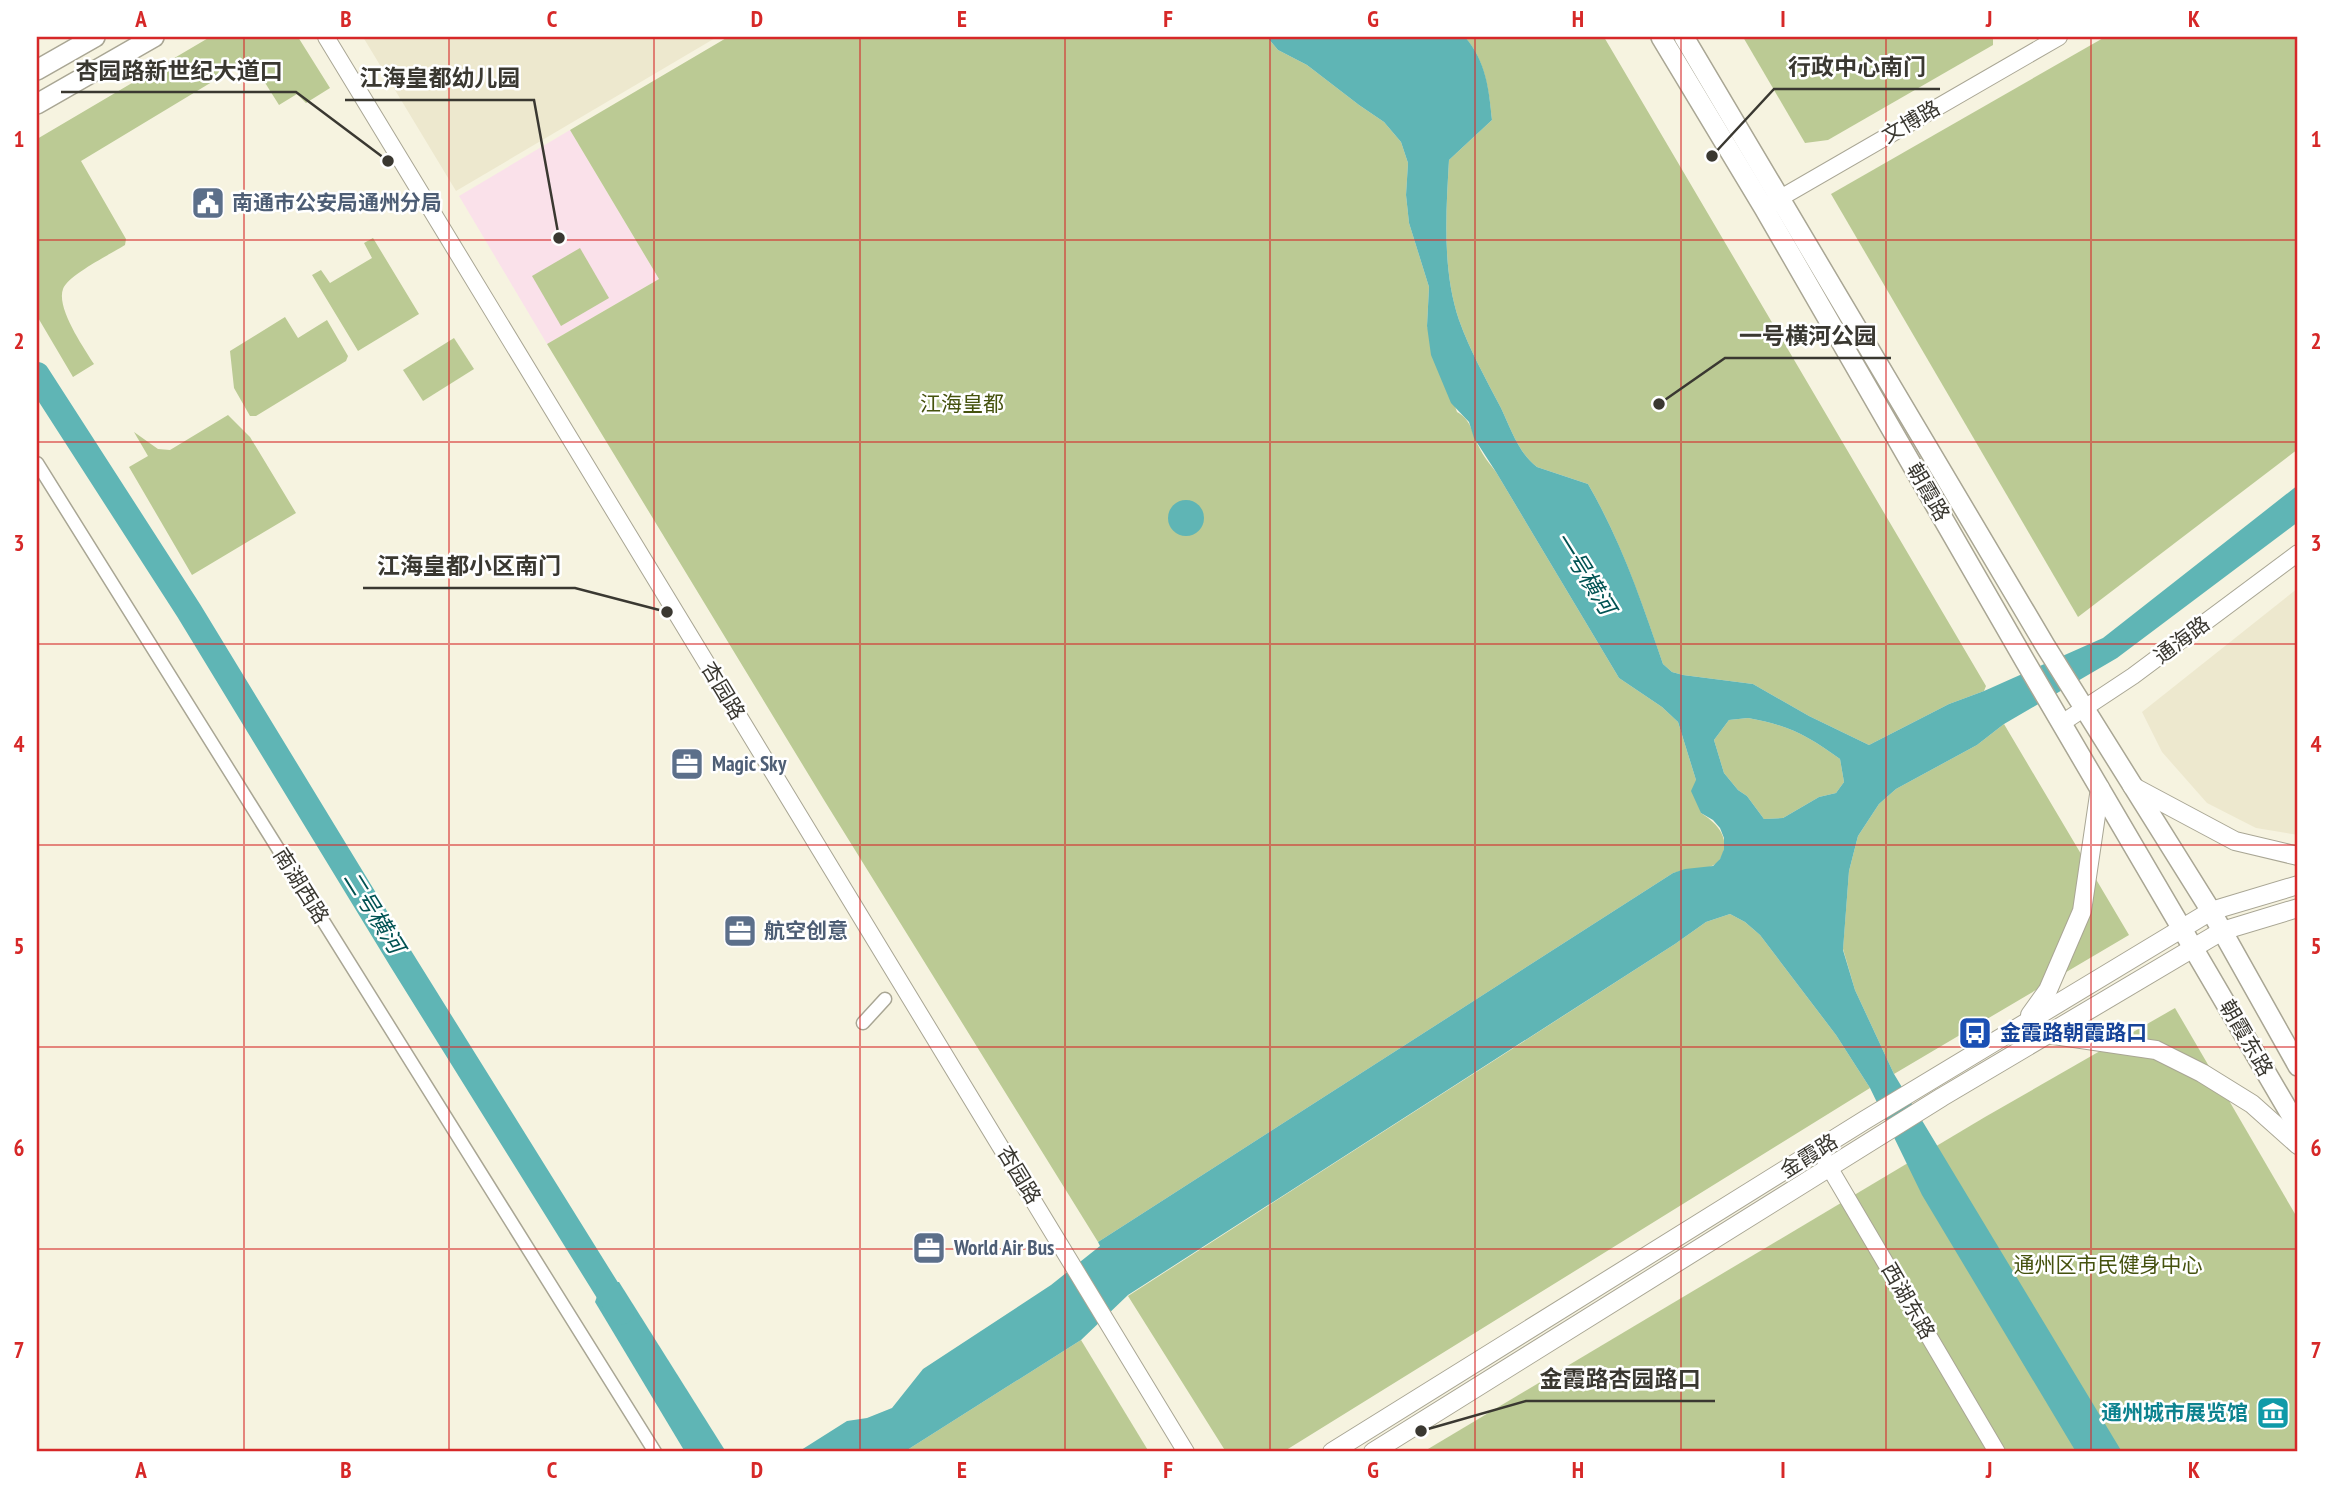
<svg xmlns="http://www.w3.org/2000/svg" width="2335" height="1489" viewBox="0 0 2335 1489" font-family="'PT Sans Narrow','Noto Sans SC',sans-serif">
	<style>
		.built { fill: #ede8ce }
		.education { fill: #fae1ea }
		.green { fill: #bbca94 }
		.water { fill: #5fb5b5; fill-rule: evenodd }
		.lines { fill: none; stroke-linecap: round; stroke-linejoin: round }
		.river { stroke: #5fb5b5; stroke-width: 26 }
		.minor-casing { stroke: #a9a694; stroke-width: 15 }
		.tertiary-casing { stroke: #a9a694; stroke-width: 18 }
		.secondary-casing { stroke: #a9a694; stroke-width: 20 }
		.primary-casing { stroke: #a9a694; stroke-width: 22 }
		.minor { stroke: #fff; stroke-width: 12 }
		.tertiary { stroke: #fff; stroke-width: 16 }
		.secondary { stroke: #fff; stroke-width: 18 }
		.primary { stroke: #fff; stroke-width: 19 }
		.grid { fill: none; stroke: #d62828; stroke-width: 2; stroke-opacity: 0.55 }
		.labels { text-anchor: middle; stroke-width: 5; stroke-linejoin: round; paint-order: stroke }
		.street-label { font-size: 21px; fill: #3a3831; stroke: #fff }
		.service-label { font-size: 21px; font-weight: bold; fill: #4e5e75; stroke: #fff; text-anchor: start }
		.park-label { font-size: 21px; fill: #45520e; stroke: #fff }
		.transit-label { font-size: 21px; font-weight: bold; fill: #164399; stroke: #fff; text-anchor: start }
		.culture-label { font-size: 21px; font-weight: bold; fill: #0d838f; stroke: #fff; text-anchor: end }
		.water-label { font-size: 23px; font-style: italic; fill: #025353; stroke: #fff }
		.leader { fill: none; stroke: #3a3831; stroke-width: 2.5 }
		.callout-dot { fill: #3a3831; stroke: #fff; stroke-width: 2.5 }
		.callout-label { font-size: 23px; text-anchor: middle; font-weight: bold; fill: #3a3831; stroke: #fff; stroke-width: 5; stroke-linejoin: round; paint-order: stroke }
		.neatline { fill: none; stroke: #d62828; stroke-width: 2.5 }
		.grid-label { font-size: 23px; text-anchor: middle; font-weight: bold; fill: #d62828 }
	</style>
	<rect width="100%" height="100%" fill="#f6f3e0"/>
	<g class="built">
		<path d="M363 37H717L456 191Z"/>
		<path d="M2298 588V835L2256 828 2207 803 2162 752 2142 712Z"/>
	</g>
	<path class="education" d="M570 130 659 279 547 344 459 196Z"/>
	<g class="green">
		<path d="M210 37H298L330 88 306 103 297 94 279 105 250 59 81 161 126 239 125 245C111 254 68 275 63 289 56 308 84 348 94 364L73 377 37 316V139Z"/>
		<path d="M728 37H1267L1278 50 1307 65 1359 105 1384 122 1401 142 1408 163 1406 195 1409 223 1429 287 1427 326 1457 412C1471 419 1472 433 1479 447 1483 456 1490 464 1496 472L1619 678 1662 707 1678 722 1696 780 1701 813C1715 822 1729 835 1723 853 1721 859 1717 864 1712 866 1703 871 1686 869 1673 873L1098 1242 824 800 547 344 659 279 570 130Z"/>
		<path d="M1465 37H1604L1986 686 1984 691 1949 704 1869 745 1809 716 1753 684 1683 675 1672 672 1663 664C1641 601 1622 543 1588 484L1537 467C1519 454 1510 427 1501 408 1486 379 1470 351 1459 320 1442 269 1446 213 1449 160L1492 120C1489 89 1485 60 1465 37Z"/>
		<path d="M1743 37H1993V45L1828 140 1805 143Z"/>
		<path d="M2105 37H2298V449L2078 617 1831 194Z"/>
		<path d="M373 238 419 314 358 351 312 275 321 270 330 283 372 258 364 243Z"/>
		<path d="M580 248 609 298 561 326 532 276Z"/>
		<path d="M285 317 298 338 327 320 348 356 346 361 256 416H250L234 388 230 351Z"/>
		<path d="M454 338 474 369 423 401 403 370Z"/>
		<path d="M228 415 250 437 296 513 192 575 129 467 148 456 134 432 158 449 170 450Z"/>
		<path d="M1748 718C1788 725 1807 735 1840 759L1844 782 1836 793 1819 797 1783 818 1764 819 1747 796 1738 790 1724 773 1714 740 1729 720Z"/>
		<path d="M2004 724 2129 935 1894 1074 1855 990 1843 949 1849 871 1858 836 1879 804 1896 789 1977 745Z"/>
		<path d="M1730 914 1745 922 1760 935 1836 1035 1870 1088 1283 1452H1226L1128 1296 1675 944 1706 922Z"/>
		<path d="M2175 1008 2298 1219V1452H1423L1985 1117Z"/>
		<path d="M1081 1340 1149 1452H904Z"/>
	</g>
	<g class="water">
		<path d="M1267 37H1465C1486 61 1489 89 1492 120L1449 160C1446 213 1442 269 1459 320 1470 351 1486 379 1501 408 1510 427 1519 454 1537 467L1588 484C1622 543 1641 600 1663 664L1672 672 1683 675 1753 684 1809 716 1869 745 1949 704 1984 691 2103 638 2298 485V522L2117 658 2004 724 1977 745 1896 789 1879 804 1858 836 1849 871 1843 950 1855 990 1894 1074 2122 1452H2076L1922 1195 1870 1088 1836 1035 1760 935 1745 922 1730 914 1706 922 1675 944 1128 1295 1081 1340 904 1452 895 1449 889 1452H798L847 1421 867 1418 892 1408 923 1369 1051 1285 1100 1246 1098 1242 1673 873 1685 869 1713 866 1720 859 1724 849V838L1720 828 1713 820 1701 813 1691 791 1696 780 1678 722 1662 707 1619 678 1496 472 1474 438 1469 422 1451 403 1431 355 1427 326 1429 287 1409 223 1406 195 1408 163 1401 142 1384 122 1359 105 1307 65 1278 50ZM1748 718C1788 725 1807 735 1840 759L1844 782 1836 793 1819 797 1783 818 1764 819 1747 796 1738 790 1724 773 1714 740 1729 720Z"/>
		<circle cx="1186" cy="518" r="18"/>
		<path d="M602 1282H619L726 1452H685L595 1302Z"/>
	</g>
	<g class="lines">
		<path class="river" d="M37 375 189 611 401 959 621 1312"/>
		<defs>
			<g id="minor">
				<path d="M37 463 655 1452"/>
				<path d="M863 1023 885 999"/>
			</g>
			<g id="tertiary">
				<path d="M326 37 1186 1452"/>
				<path d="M1770 204 2059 37"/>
				<path d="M2062 723 2133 676 2298 553"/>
				<path d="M1819 1150 1997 1452"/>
			</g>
			<g id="secondary">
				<path d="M2132 786 2235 841 2298 856"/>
				<path d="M2030 1015 2048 990 2082 911 2100 788"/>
				<path d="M2047 1034 2156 1050 2202 1073 2252 1104 2298 1145"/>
				<path d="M1332 1452 1865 1120 2211 911 2298 885"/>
				<path d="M1373 1452 1942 1097 2222 931 2298 908"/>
			</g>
			<g id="primary">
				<path d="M1661 37 1764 208 2025 661 2298 1127"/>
				<path d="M1684 37 2046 647 2211 911 2298 1066"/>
				<path d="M37 70 95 37"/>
				<path d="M37 104 154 37"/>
			</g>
		</defs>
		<use href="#minor" class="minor-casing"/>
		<use href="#tertiary" class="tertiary-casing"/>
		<use href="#secondary" class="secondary-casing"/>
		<use href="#primary" class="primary-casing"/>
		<use href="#minor" class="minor"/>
		<use href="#tertiary" class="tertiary"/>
		<use href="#secondary" class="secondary"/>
		<use href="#primary" class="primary"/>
	</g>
	<path class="grid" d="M244 37V1452M449 37V1452M654 37V1452M860 37V1452M1065 37V1452M1270 37V1452M1475 37V1452M1681 37V1452M1886 37V1452M2091 37V1452M37 240H2298M37 442H2298M37 644H2298M37 845H2298M37 1047H2298M37 1249H2298"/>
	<defs>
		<symbol id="civic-square" viewBox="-11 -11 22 22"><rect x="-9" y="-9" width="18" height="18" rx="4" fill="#5c6f8a" stroke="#fff"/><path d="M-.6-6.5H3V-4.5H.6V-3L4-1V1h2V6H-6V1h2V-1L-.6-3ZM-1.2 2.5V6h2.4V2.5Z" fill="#fff"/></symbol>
		<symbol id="office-square" viewBox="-11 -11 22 22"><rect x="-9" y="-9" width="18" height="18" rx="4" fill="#5c6f8a" stroke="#fff"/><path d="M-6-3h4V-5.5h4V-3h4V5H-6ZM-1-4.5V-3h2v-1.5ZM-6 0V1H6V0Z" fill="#fff"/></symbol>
		<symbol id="bus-square" viewBox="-11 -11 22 22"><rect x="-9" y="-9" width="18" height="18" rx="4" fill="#1a4fb4" stroke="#fff"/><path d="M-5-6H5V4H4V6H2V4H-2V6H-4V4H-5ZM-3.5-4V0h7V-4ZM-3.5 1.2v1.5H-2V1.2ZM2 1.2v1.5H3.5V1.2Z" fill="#fff"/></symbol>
		<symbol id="museum-square" viewBox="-11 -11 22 22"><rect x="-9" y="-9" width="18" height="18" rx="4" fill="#0f9aa8" stroke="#fff"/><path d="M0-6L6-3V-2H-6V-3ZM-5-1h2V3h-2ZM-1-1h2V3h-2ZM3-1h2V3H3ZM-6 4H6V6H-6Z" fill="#fff"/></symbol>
	</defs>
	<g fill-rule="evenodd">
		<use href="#civic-square" x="189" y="184" width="38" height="38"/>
		<use href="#office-square" x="668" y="745" width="38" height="38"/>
		<use href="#office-square" x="721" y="912" width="38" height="38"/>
		<use href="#bus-square" x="1956" y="1014" width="38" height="38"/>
		<use href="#office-square" x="910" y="1229" width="38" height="38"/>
		<use href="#museum-square" x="2254" y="1394" width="38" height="38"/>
	</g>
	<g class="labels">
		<g class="street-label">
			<text transform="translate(1911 122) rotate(-30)" y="7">文博路</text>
			<text transform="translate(1928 492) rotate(60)" y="7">朝霞路</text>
			<text transform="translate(2182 640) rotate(-37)" y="7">通海路</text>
			<text transform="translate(723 691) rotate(59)" y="7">杏园路</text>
			<text transform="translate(301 886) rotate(58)" y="7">南湖西路</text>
			<text transform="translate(2246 1038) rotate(60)" y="7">朝霞东路</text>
			<text transform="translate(1809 1156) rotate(-32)" y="7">金霞路</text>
			<text transform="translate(1019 1175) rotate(59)" y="7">杏园路</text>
			<text transform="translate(1908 1301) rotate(60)" y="7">西湖东路</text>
		</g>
		<g class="service-label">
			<text x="232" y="210">南通市公安局通州分局</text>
			<text x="712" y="771">Magic Sky</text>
			<text x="764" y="938">航空创意</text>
			<text x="954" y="1255">World Air Bus</text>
		</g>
		<g class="park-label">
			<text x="962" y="411">江海皇都</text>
			<text x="2108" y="1272">通州区市民健身中心</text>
		</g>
		<g class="transit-label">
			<text x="2000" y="1040">金霞路朝霞路口</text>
		</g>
		<g class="culture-label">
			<text x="2248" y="1420">通州城市展览馆</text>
		</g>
		<g class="water-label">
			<text transform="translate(1585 573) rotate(58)" y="8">一号横河</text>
			<text transform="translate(374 912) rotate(58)" y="8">二号横河</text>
		</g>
	</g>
	<path class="leader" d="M1712 156L1774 89H1940M388 161L296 92H61M559 238L534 100H345M1659 404L1725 358H1891M667 612L575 588H363M1421 1431L1526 1401H1715"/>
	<g class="callout-dot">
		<circle cx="1712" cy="156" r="7"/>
		<circle cx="388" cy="161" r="7"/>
		<circle cx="559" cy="238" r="7"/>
		<circle cx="1659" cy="404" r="7"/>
		<circle cx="667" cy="612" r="7"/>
		<circle cx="1421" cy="1431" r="7"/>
	</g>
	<g class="callout-label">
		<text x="1857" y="75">行政中心南门</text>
		<text x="179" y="79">杏园路新世纪大道口</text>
		<text x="440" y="86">江海皇都幼儿园</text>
		<text x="1808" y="344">一号横河公园</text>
		<text x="469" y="574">江海皇都小区南门</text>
		<text x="1620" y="1387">金霞路杏园路口</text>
	</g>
	<rect width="2335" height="1489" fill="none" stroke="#ffffff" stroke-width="77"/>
	<rect x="38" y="38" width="2258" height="1412" class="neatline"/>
	<g class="grid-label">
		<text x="141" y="27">A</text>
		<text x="346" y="27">B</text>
		<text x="552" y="27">C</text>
		<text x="757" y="27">D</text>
		<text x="962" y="27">E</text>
		<text x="1168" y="27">F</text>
		<text x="1373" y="27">G</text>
		<text x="1578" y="27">H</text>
		<text x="1783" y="27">I</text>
		<text x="1989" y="27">J</text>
		<text x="2194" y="27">K</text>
		<text x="19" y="147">1</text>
		<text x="2316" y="147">1</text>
		<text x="19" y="349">2</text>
		<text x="2316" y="349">2</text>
		<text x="19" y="551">3</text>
		<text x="2316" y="551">3</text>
		<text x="19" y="752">4</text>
		<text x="2316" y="752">4</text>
		<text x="19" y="954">5</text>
		<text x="2316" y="954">5</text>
		<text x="19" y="1156">6</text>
		<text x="2316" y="1156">6</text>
		<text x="19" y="1358">7</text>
		<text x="2316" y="1358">7</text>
		<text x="141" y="1478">A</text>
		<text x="346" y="1478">B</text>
		<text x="552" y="1478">C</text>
		<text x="757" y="1478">D</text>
		<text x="962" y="1478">E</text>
		<text x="1168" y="1478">F</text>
		<text x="1373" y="1478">G</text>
		<text x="1578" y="1478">H</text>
		<text x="1783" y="1478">I</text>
		<text x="1989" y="1478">J</text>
		<text x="2194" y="1478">K</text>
	</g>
</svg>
